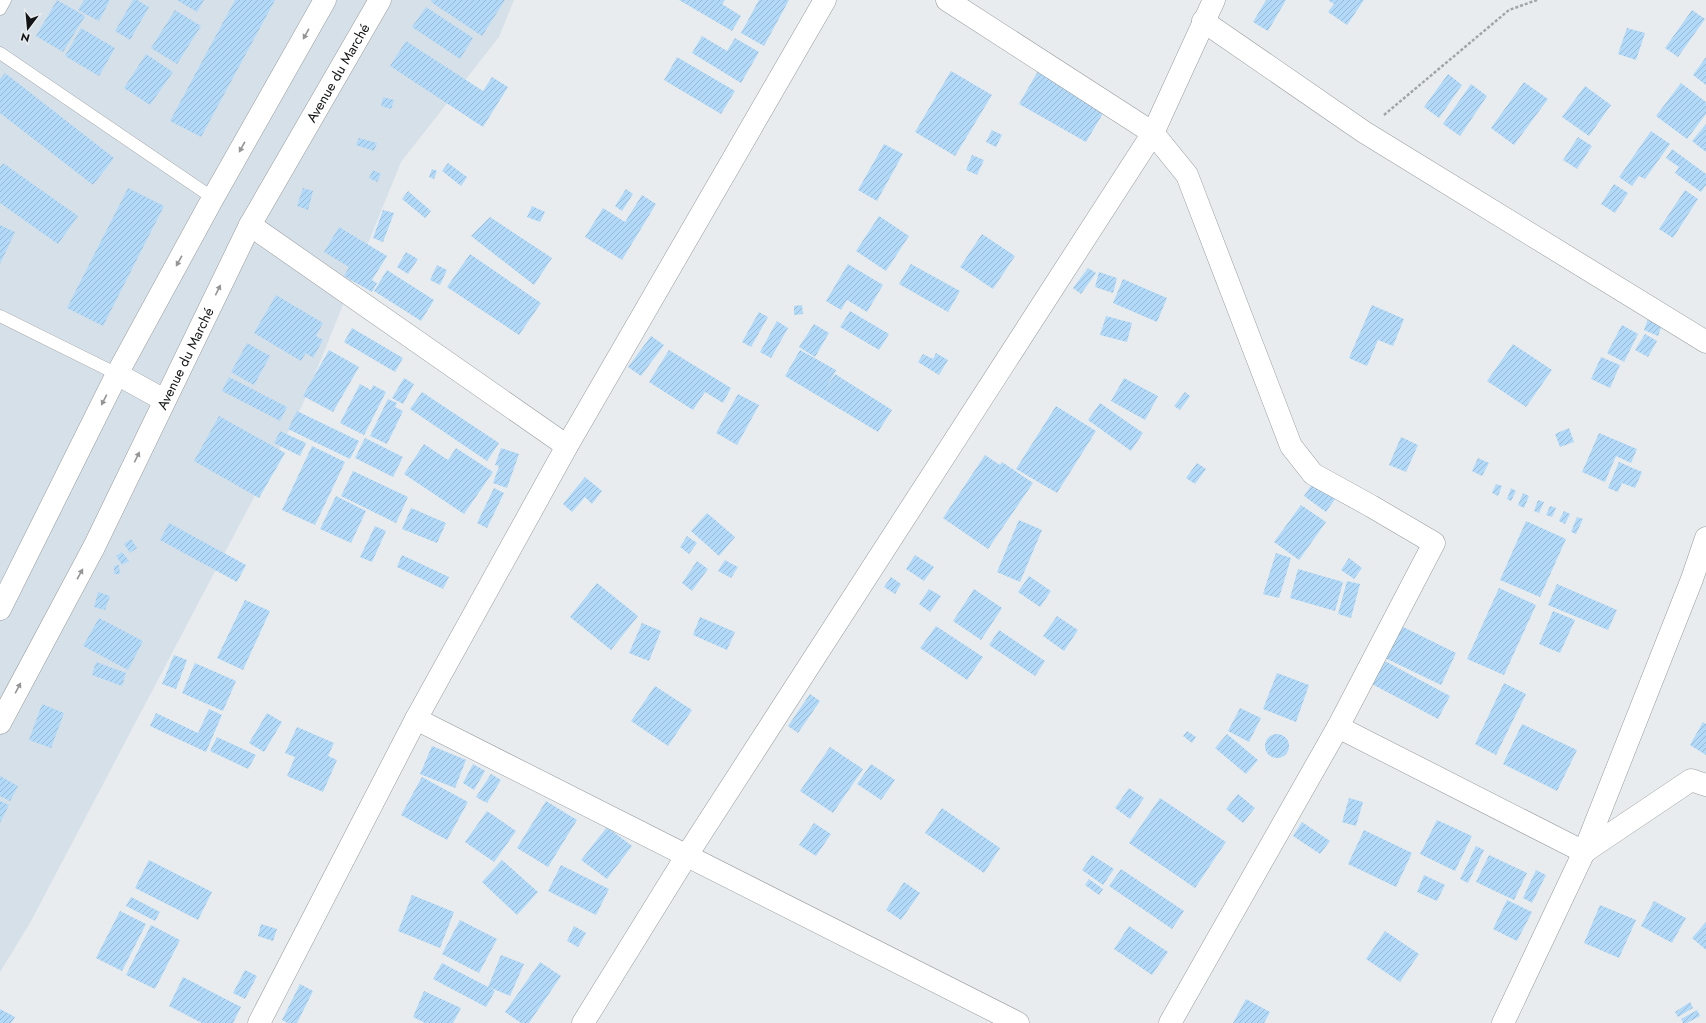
<svg xmlns="http://www.w3.org/2000/svg" width="1706" height="1023" viewBox="0 0 1706 1023" font-family="Jost,sans-serif">
	<style>
		.built { fill: #d6e0e9 }
		.building { fill: url(#building-hatch) }
		.lines { fill: none; stroke-linecap: round; stroke-linejoin: round }
		.service-casing { stroke: #979b9d; stroke-width: 13 }
		.minor-casing { stroke: #979b9d; stroke-width: 23 }
		.path { stroke: #a2a5a7; stroke-width: 2.5; stroke-dasharray: 3 2; stroke-linecap: butt }
		.service { stroke: #fff; stroke-width: 12 }
		.minor { stroke: #fff; stroke-width: 22 }
		.oneway { fill: #959596 }
		.labels { text-anchor: middle; stroke-width: 4; stroke-linejoin: round; paint-order: stroke }
		.street-label { font-size: 14px; fill: #131415; stroke: #e8ecef }
	</style>
	<defs>
		<pattern id="building-hatch" width="6" height="6" patternUnits="userSpaceOnUse"><rect width="6" height="6" fill="#b2d9f7"/><path d="M-1 1l2-2M0 6l6-6M5 7l2-2" fill="none" stroke="#98b9d3"/></pattern>
	</defs>
	<rect width="100%" height="100%" fill="#e8ecef"/>
	<path class="built" d="M0 0H514L499 37 401 162 302 406 30 923 0 972Z"/>
	<g class="building">
		<path d="M57 0 85 16 63 52 36 36Z"/>
		<path d="M84 0H110L99 21 78 10Z"/>
		<path d="M133 0H137L149 7 130 40 115 31Z"/>
		<path d="M177 0H204L197 12Z"/>
		<path d="M235 0H275L201 137 170 121Z"/>
		<path d="M432 0H505L482 36 431 2Z"/>
		<path d="M679 0H725L722 4 741 16 732 31Z"/>
		<path d="M759 0H789L764 46 741 33Z"/>
		<path d="M1266 0H1286L1268 31 1253 22Z"/>
		<path d="M1328 0H1364L1347 25 1328 12 1334 4Z"/>
		<path d="M426 7 473 38 460 59 412 27Z"/>
		<path d="M175 10 201 26 177 64 151 48Z"/>
		<path d="M1692 10 1705 19 1678 57 1665 48Z"/>
		<path d="M81 28 115 48 99 76 65 56Z"/>
		<path d="M1627 28 1645 33 1636 60 1618 54Z"/>
		<path d="M702 36 727 51 735 38 759 52 741 83 692 53Z"/>
		<path d="M406 41 483 91 492 77 508 87 483 127 390 66Z"/>
		<path d="M146 54 173 72 150 105 124 88Z"/>
		<path d="M677 57 735 91 721 114 664 80Z"/>
		<path d="M1706 57V85L1693 75Z"/>
		<path d="M951 71 992 95 955 156 915 132Z"/>
		<path d="M1038 71 1105 110 1086 142 1019 104Z"/>
		<path d="M5 73 114 158 93 185 0 113V79Z"/>
		<path d="M1448 74 1462 85 1439 118 1424 107Z"/>
		<path d="M1524 82 1548 99 1514 145 1491 128Z"/>
		<path d="M1681 83 1706 102V114L1687 139 1656 116Z"/>
		<path d="M1471 84 1487 96 1460 136 1443 124Z"/>
		<path d="M1585 86 1611 105 1589 136 1562 117Z"/>
		<path d="M383 97 394 100 391 109 381 106Z"/>
		<path d="M1706 124V152L1692 141Z"/>
		<path d="M992 130 1002 135 996 147 986 142Z"/>
		<path d="M1651 131 1670 144 1645 179 1639 176 1632 186 1619 177Z"/>
		<path d="M1578 137 1592 146 1577 169 1563 160Z"/>
		<path d="M359 138 377 143 374 151 356 145Z"/>
		<path d="M884 144 903 154 877 201 858 190Z"/>
		<path d="M1672 149 1706 174V185L1701 192 1675 173 1679 167 1666 158Z"/>
		<path d="M972 155 984 160 977 175 966 170Z"/>
		<path d="M3 163 78 216 58 244 0 203V167Z"/>
		<path d="M448 163 467 177 461 186 442 171Z"/>
		<path d="M432 169 437 171 434 179 429 177Z"/>
		<path d="M373 170 381 174 377 182 369 178Z"/>
		<path d="M1614 184 1628 193 1615 213 1601 204Z"/>
		<path d="M128 188 164 206 103 326 67 308Z"/>
		<path d="M303 188 313 191 308 210 297 206Z"/>
		<path d="M626 189 633 194 622 211 615 206Z"/>
		<path d="M1685 190 1698 199 1673 238 1659 229Z"/>
		<path d="M408 191 431 211 425 218 402 199Z"/>
		<path d="M642 195 656 204 622 260 585 237 603 208 625 222Z"/>
		<path d="M532 206 545 212 540 222 527 217Z"/>
		<path d="M383 210 394 213 383 242 373 238Z"/>
		<path d="M879 216 909 236 886 271 856 251Z"/>
		<path d="M490 217 552 258 534 285 471 236Z"/>
		<path d="M0 225 15 232 0 264Z"/>
		<path d="M339 227 387 256 372 280 377 283 372 292 344 276 349 267 324 252Z"/>
		<path d="M982 234 1015 256 993 289 960 267Z"/>
		<path d="M406 252 418 259 408 274 397 267Z"/>
		<path d="M470 254 541 303 519 335 447 287Z"/>
		<path d="M848 264 883 285 867 312 847 300 841 310 826 301Z"/>
		<path d="M911 264 960 291 948 312 899 284Z"/>
		<path d="M437 265 447 270 440 285 430 280Z"/>
		<path d="M1088 268 1096 273 1081 294 1073 288Z"/>
		<path d="M387 270 434 300 421 321 374 291Z"/>
		<path d="M1099 272 1117 278 1113 293 1095 287Z"/>
		<path d="M1123 279 1167 298 1157 322 1113 303Z"/>
		<path d="M276 295 323 323 316 336 323 340 313 358 306 353 301 361 254 333Z"/>
		<path d="M802 305 803 314 794 315V306Z"/>
		<path d="M1372 305 1404 319 1393 346 1378 340 1367 366 1349 358Z"/>
		<path d="M850 311 889 334 879 350 840 327Z"/>
		<path d="M759 312 768 317 751 347 742 342Z"/>
		<path d="M1106 316 1132 323 1127 342 1100 335Z"/>
		<path d="M1648 319 1662 325 1658 336 1644 330Z"/>
		<path d="M777 321 788 328 771 358 760 352Z"/>
		<path d="M814 324 829 333 815 357 799 347Z"/>
		<path d="M1622 325 1638 334 1624 362 1607 353Z"/>
		<path d="M352 328 403 358 395 372 344 342Z"/>
		<path d="M1645 334 1657 341 1648 357 1635 350Z"/>
		<path d="M651 336 664 345 641 376 628 367Z"/>
		<path d="M247 343 270 356 254 385 231 372Z"/>
		<path d="M1513 344 1552 370 1526 407 1487 381Z"/>
		<path d="M329 350 359 367 333 412 303 396Z"/>
		<path d="M669 350 731 388 723 403 705 392 693 410 649 382Z"/>
		<path d="M800 350 836 370 825 390 835 374 892 410 878 432 785 376Z"/>
		<path d="M936 353 948 360 939 375 918 362 923 354 933 359Z"/>
		<path d="M1601 357 1620 365 1610 388 1591 379Z"/>
		<path d="M229 377 287 407 280 421 222 391Z"/>
		<path d="M404 378 414 384 403 404 392 398Z"/>
		<path d="M1124 378 1158 396 1145 420 1111 401Z"/>
		<path d="M360 384 371 390 373 385 386 392 364 435 340 423Z"/>
		<path d="M422 392 499 443 487 461 410 409Z"/>
		<path d="M1185 392 1190 396 1180 410 1174 406Z"/>
		<path d="M738 394 759 405 737 445 716 433Z"/>
		<path d="M388 399 397 403 395 407 403 411 387 444 370 436Z"/>
		<path d="M1100 403 1143 433 1131 451 1088 420Z"/>
		<path d="M1056 406 1096 431 1057 493 1016 469Z"/>
		<path d="M297 411 359 441 350 459 288 429Z"/>
		<path d="M219 416 285 453 259 498 194 461Z"/>
		<path d="M1569 428 1574 442 1560 447 1555 434Z"/>
		<path d="M280 431 306 443 300 456 274 443Z"/>
		<path d="M1599 433 1637 449 1631 463 1616 456 1605 482 1582 472Z"/>
		<path d="M1401 437 1418 445 1406 472 1389 465Z"/>
		<path d="M365 438 403 457 393 477 355 458Z"/>
		<path d="M424 444 448 460 456 448 493 472 464 514 404 474Z"/>
		<path d="M312 446 345 462 315 525 282 510Z"/>
		<path d="M501 448 519 454 507 488 493 483 499 466 495 465Z"/>
		<path d="M985 455 1000 465 1002 462 1033 483 988 549 943 518Z"/>
		<path d="M1478 458 1489 463 1482 476 1472 471Z"/>
		<path d="M1619 462 1642 472 1635 488 1622 483 1618 492 1608 488Z"/>
		<path d="M1197 463 1206 469 1195 484 1186 478Z"/>
		<path d="M353 471 408 497 396 523 341 496Z"/>
		<path d="M585 477 602 491 592 504 585 497 572 512 563 504Z"/>
		<path d="M1315 480 1337 496 1326 512 1304 496Z"/>
		<path d="M1496 484 1502 486 1498 496 1492 493Z"/>
		<path d="M494 488 504 493 487 528 477 523Z"/>
		<path d="M1511 488 1516 491 1511 501 1507 499Z"/>
		<path d="M1523 493 1529 496 1524 508 1518 505Z"/>
		<path d="M336 496 366 511 351 543 320 529Z"/>
		<path d="M1538 500 1544 502 1539 513 1534 511Z"/>
		<path d="M1301 505 1326 522 1299 560 1274 542Z"/>
		<path d="M1550 506 1556 508 1552 517 1546 515Z"/>
		<path d="M411 508 446 523 437 543 402 529Z"/>
		<path d="M1564 511 1570 514 1565 524 1559 521Z"/>
		<path d="M707 513 735 537 719 556 691 531Z"/>
		<path d="M1577 517 1583 519 1576 534 1571 532Z"/>
		<path d="M1019 520 1042 530 1020 582 997 572Z"/>
		<path d="M1526 521 1566 539 1540 597 1500 580Z"/>
		<path d="M169 523 246 565 237 582 160 540Z"/>
		<path d="M375 526 386 531 372 562 360 557Z"/>
		<path d="M687 536 697 543 689 554 680 547Z"/>
		<path d="M131 539 137 548 130 553 124 544Z"/>
		<path d="M122 552 129 561 122 565 116 556Z"/>
		<path d="M1276 553 1291 558 1279 598 1263 594Z"/>
		<path d="M402 555 449 577 443 589 397 567Z"/>
		<path d="M915 555 934 567 924 581 906 569Z"/>
		<path d="M1349 558 1362 568 1354 579 1341 570Z"/>
		<path d="M725 560 738 567 731 578 718 571Z"/>
		<path d="M697 561 708 569 692 591 682 583Z"/>
		<path d="M119 565 120 574H114V566Z"/>
		<path d="M1298 569 1343 582 1335 611 1290 598Z"/>
		<path d="M1029 576 1051 591 1040 607 1018 592Z"/>
		<path d="M891 577 901 584 895 594 884 587Z"/>
		<path d="M1347 581 1360 584 1351 618 1338 614Z"/>
		<path d="M597 583 638 616 611 650 570 617Z"/>
		<path d="M1557 584 1617 610 1608 630 1548 605Z"/>
		<path d="M1499 588 1536 605 1504 675 1467 659Z"/>
		<path d="M929 589 941 596 930 612 919 604Z"/>
		<path d="M974 589 1002 608 981 640 953 621Z"/>
		<path d="M98 592 110 596 105 610 94 607Z"/>
		<path d="M245 600 270 611 243 670 217 658Z"/>
		<path d="M1553 611 1575 620 1560 653 1539 644Z"/>
		<path d="M1057 616 1078 630 1064 651 1043 636Z"/>
		<path d="M700 617 735 632 727 650 693 635Z"/>
		<path d="M99 618 143 641 128 670 83 646Z"/>
		<path d="M642 623 661 631 649 661 629 653Z"/>
		<path d="M1399 625 1456 653 1441 685 1383 657Z"/>
		<path d="M936 626 983 657 967 680 920 648Z"/>
		<path d="M999 630 1045 661 1035 676 989 645Z"/>
		<path d="M174 655 187 660 176 689 162 684Z"/>
		<path d="M1383 660 1450 696 1438 719 1370 683Z"/>
		<path d="M96 662 126 673 122 686 92 675Z"/>
		<path d="M195 663 236 681 223 711 182 693Z"/>
		<path d="M1277 673 1309 685 1296 722 1263 709Z"/>
		<path d="M1504 683 1526 694 1496 755 1475 744Z"/>
		<path d="M655 686 692 710 668 746 631 721Z"/>
		<path d="M810 694 820 701 798 733 788 726Z"/>
		<path d="M42 704 64 713 51 748 29 740Z"/>
		<path d="M1240 708 1261 718 1249 742 1228 731Z"/>
		<path d="M209 709 222 715 206 752 150 726 156 713 198 733Z"/>
		<path d="M267 713 282 722 264 752 249 743Z"/>
		<path d="M1703 722 1706 724V755L1690 745Z"/>
		<path d="M1522 724 1577 750 1557 791 1503 764Z"/>
		<path d="M297 727 334 743 328 756 337 760 323 792 287 776 295 757 285 753Z"/>
		<path d="M1187 731 1196 737 1192 743 1183 736Z"/>
		<circle cx="1277" cy="746" r="12"/>
		<path d="M1227 734 1258 760 1246 774 1215 748Z"/>
		<path d="M217 737 256 755 248 769 210 751Z"/>
		<path d="M432 746 466 760 455 788 420 774Z"/>
		<path d="M830 747 863 769 833 813 800 791Z"/>
		<path d="M473 764 485 771 474 790 463 783Z"/>
		<path d="M871 764 895 780 881 800 857 784Z"/>
		<path d="M491 774 501 780 487 803 476 797Z"/>
		<path d="M0 776 18 786 10 801 0 796Z"/>
		<path d="M422 777 468 802 447 840 401 815Z"/>
		<path d="M1129 788 1144 798 1130 819 1115 808Z"/>
		<path d="M1238 794 1255 808 1243 823 1226 809Z"/>
		<path d="M1160 798 1226 842 1195 888 1129 843Z"/>
		<path d="M1349 798 1363 802 1356 826 1342 822Z"/>
		<path d="M0 801 9 805 0 823Z"/>
		<path d="M546 801 577 820 548 867 517 848Z"/>
		<path d="M942 808 1000 848 984 873 925 833Z"/>
		<path d="M487 811 516 831 494 862 465 842Z"/>
		<path d="M1437 820 1472 836 1455 871 1420 854Z"/>
		<path d="M1302 822 1330 841 1320 854 1293 836Z"/>
		<path d="M814 823 831 834 816 856 799 845Z"/>
		<path d="M607 827 632 846 607 879 581 860Z"/>
		<path d="M1364 830 1412 853 1396 887 1348 864Z"/>
		<path d="M1476 846 1484 850 1468 883 1460 879Z"/>
		<path d="M1092 855 1114 869 1103 885 1082 870Z"/>
		<path d="M1489 855 1527 873 1514 900 1476 882Z"/>
		<path d="M149 860 212 892 198 920 135 888Z"/>
		<path d="M502 860 538 892 517 915 482 882Z"/>
		<path d="M561 865 609 889 596 915 548 891Z"/>
		<path d="M1121 869 1184 911 1172 929 1109 886Z"/>
		<path d="M1536 870 1546 875 1532 903 1523 898Z"/>
		<path d="M1424 875 1445 885 1437 901 1417 892Z"/>
		<path d="M1089 879 1103 889 1099 895 1085 885Z"/>
		<path d="M904 882 920 893 901 920 886 910Z"/>
		<path d="M412 895 454 912 440 948 398 931Z"/>
		<path d="M131 897 160 912 155 921 126 906Z"/>
		<path d="M1507 900 1532 912 1517 941 1493 929Z"/>
		<path d="M1654 901 1686 918 1672 943 1641 926Z"/>
		<path d="M1600 905 1636 920 1619 958 1584 943Z"/>
		<path d="M120 911 146 924 122 971 96 958Z"/>
		<path d="M460 920 497 939 479 973 442 954Z"/>
		<path d="M1706 922V950L1692 938Z"/>
		<path d="M261 924 277 929 273 941 258 936Z"/>
		<path d="M151 925 180 940 155 989 126 975Z"/>
		<path d="M574 926 586 933 578 947 567 941Z"/>
		<path d="M1129 926 1168 952 1152 975 1114 949Z"/>
		<path d="M1385 931 1419 954 1400 982 1366 959Z"/>
		<path d="M501 955 524 964 510 996 489 987 495 991 486 1007 433 979 442 963 488 987Z"/>
		<path d="M540 962 561 976 529 1023H521L505 1012Z"/>
		<path d="M245 970 257 976 245 999 233 993Z"/>
		<path d="M183 977 241 1007 233 1023H202L169 1006Z"/>
		<path d="M300 984 313 991 297 1023H288L282 1020Z"/>
		<path d="M424 991 461 1008 453 1023H425L413 1017Z"/>
		<path d="M1246 999 1270 1012 1264 1023H1233Z"/>
		<path d="M1690 1002 1693 1008 1678 1017 1675 1012Z"/>
		<path d="M0 1009 15 1017 11 1023H0Z"/>
		<path d="M1697 1010 1700 1016 1687 1023H1683L1681 1019Z"/>
	</g>
	<g class="lines">
		<defs>
			<g id="service">
				<path d="M0 9 5 0"/>
				<path d="M0 53 213 198"/>
				<path d="M0 316 117 374"/>
			</g>
			<g id="minor">
				<path d="M947 0 1153 133 1187 175 1291 446 1313 474 1371 506 1434 543 1338 727 1170 1023"/>
				<path d="M1203 21 1364 132 1706 342"/>
				<path d="M250 225 567 446"/>
				<path d="M117 374 164 400"/>
				<path d="M0 609 117 374 213 198 325 0"/>
				<path d="M416 719 1018 1023"/>
				<path id="s1" d="M0 723 94 547 250 225 380 0"/>
				<path d="M1338 727 1584 852 1691 780 1706 785"/>
				<path d="M259 1023 416 719 567 446 825 0"/>
				<path d="M583 1023 687 855 1153 133 1214 0"/>
				<path d="M1503 1023 1584 852 1692 579 1706 538"/>
			</g>
		</defs>
		<use href="#service" class="service-casing"/>
		<use href="#minor" class="minor-casing"/>
		<path class="path" d="M1384 115 1509 10 1537 0"/>
		<use href="#service" class="service"/>
		<use href="#minor" class="minor"/>
	</g>
	<defs><path id="oneway-solid" d="M-6-.8H1V-3.2L6.5 0L1 3.2V.8H-6Z"/></defs>
	<g class="oneway">
		<use href="#oneway-solid" transform="translate(306 34) rotate(119)"/>
		<use href="#oneway-solid" transform="translate(242 147) rotate(119)"/>
		<use href="#oneway-solid" transform="translate(179 261) rotate(119)"/>
		<use href="#oneway-solid" transform="translate(218 290) rotate(-64)"/>
		<use href="#oneway-solid" transform="translate(104 400) rotate(117)"/>
		<use href="#oneway-solid" transform="translate(137 457) rotate(-64)"/>
		<use href="#oneway-solid" transform="translate(80 574) rotate(-61)"/>
		<use href="#oneway-solid" transform="translate(18 688) rotate(-62)"/>
	</g>
	<g class="labels">
		<g class="street-label">
			<text dy="5" stroke="none"><textPath href="#s1" startOffset="733">Avenue du Marché</textPath></text>
			<text dy="5" stroke="none"><textPath href="#s1" startOffset="409">Avenue du Marché</textPath></text>
		</g>
	</g>
	<g transform="translate(28 28) rotate(196)" stroke="#e8ecef" stroke-width="3" paint-order="stroke">
	<path d="M0-3L7 15L0 10L-7 15Z" fill="#131415"/>
	<text y="-6" font-size="11" font-weight="bold" text-anchor="middle" fill="#131415">N</text>
	</g>
</svg>
